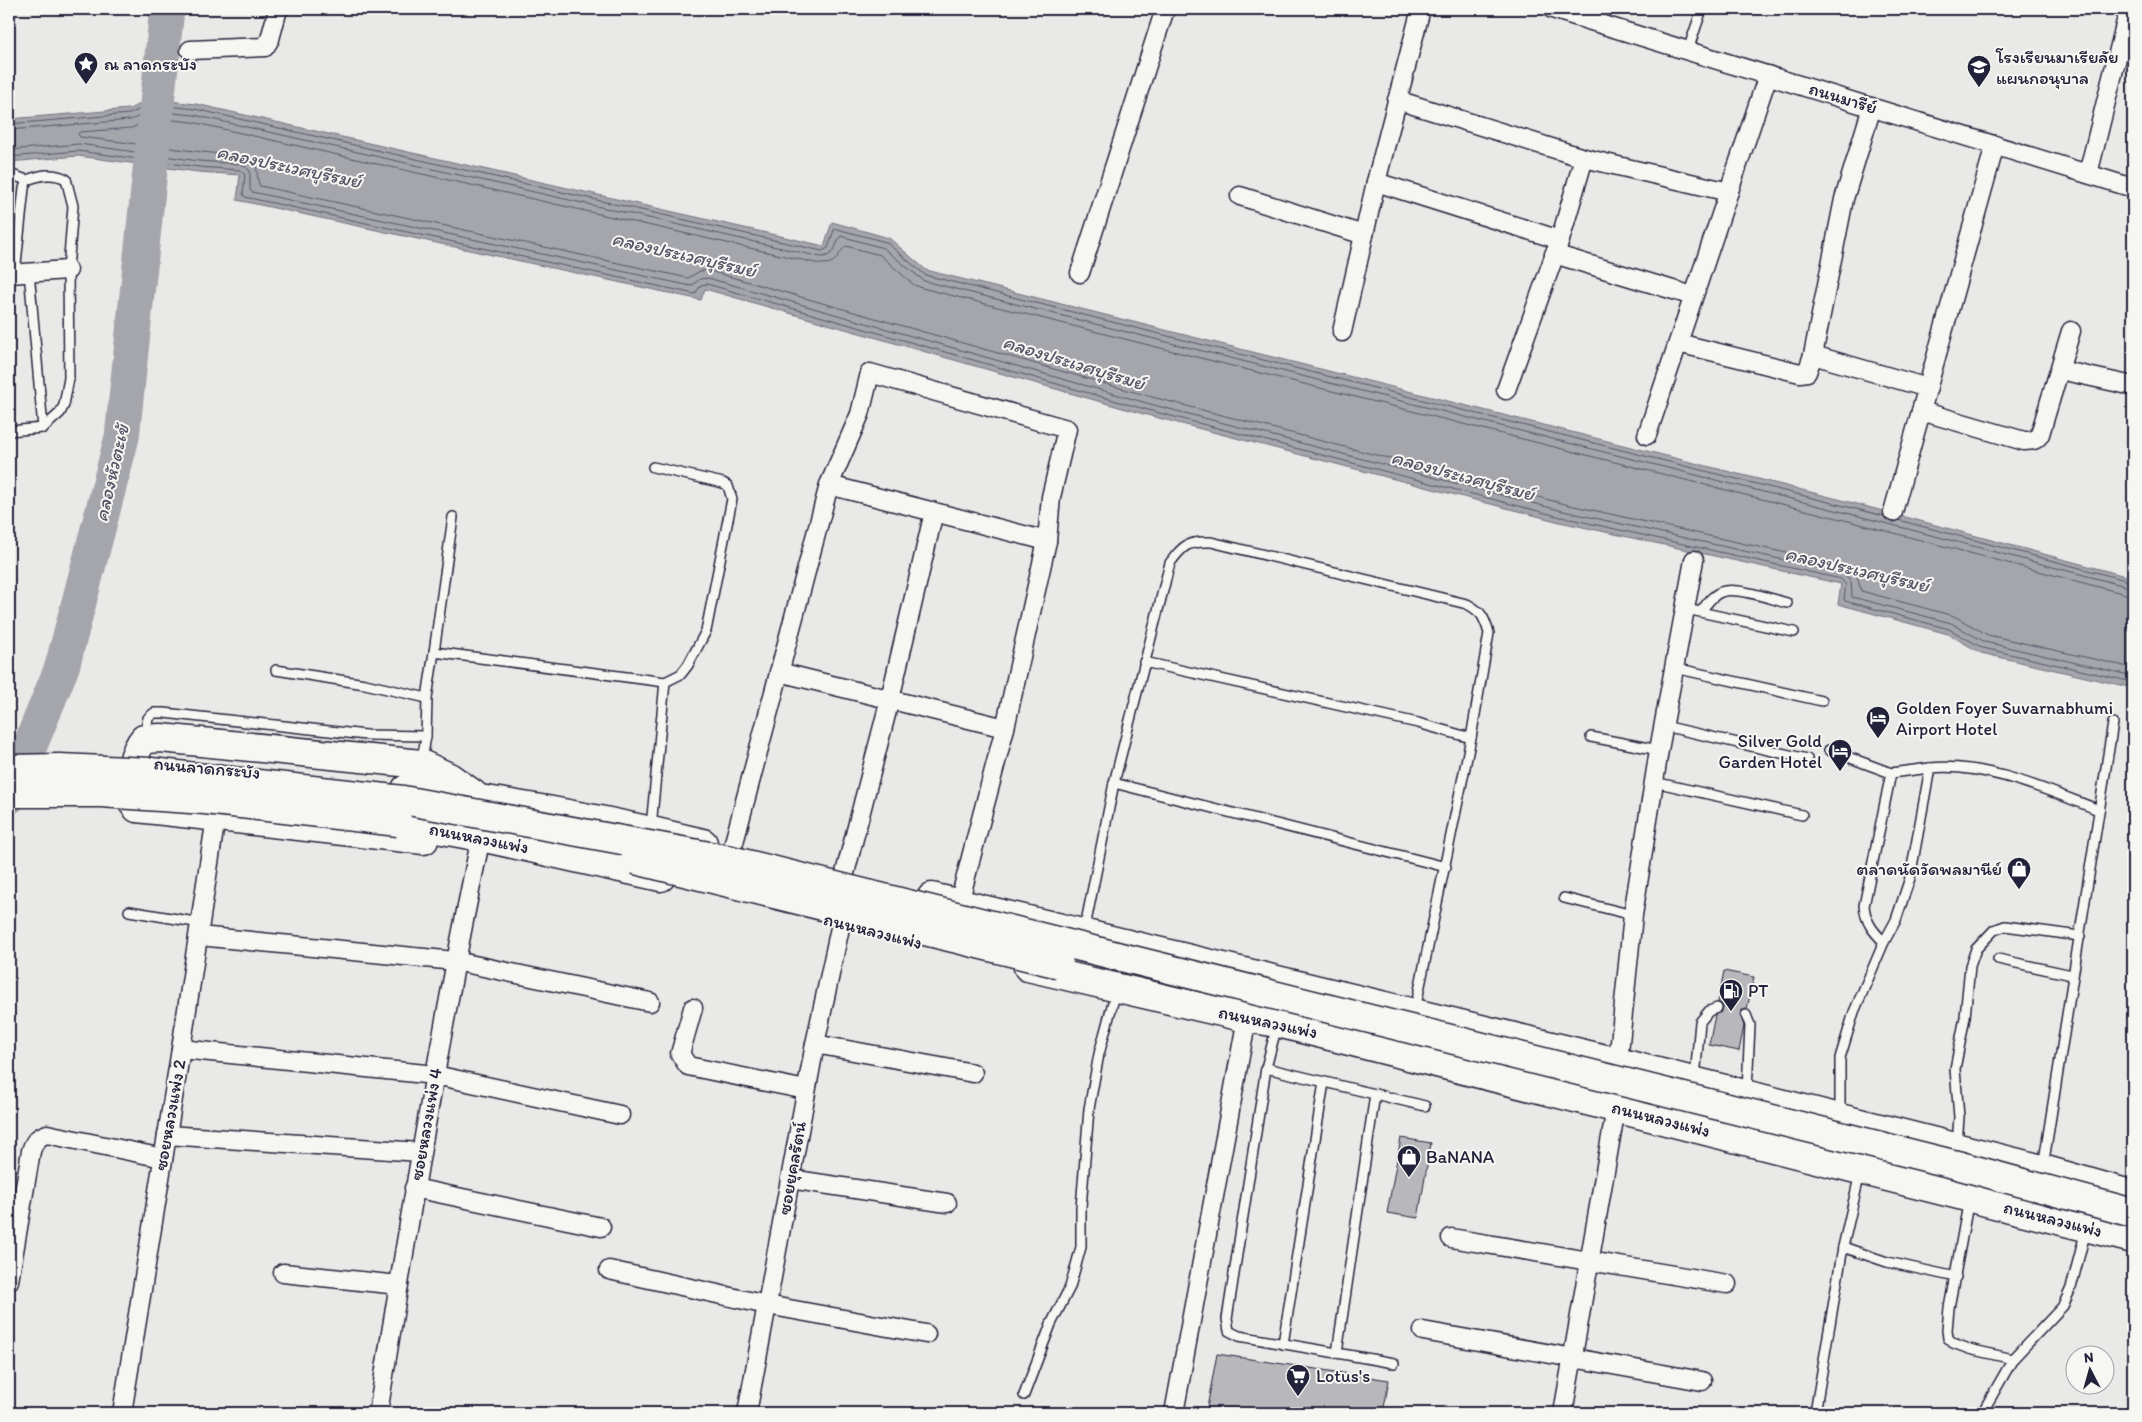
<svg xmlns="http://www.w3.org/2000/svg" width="2142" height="1422" viewBox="0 0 2142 1422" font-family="Itim,'Playpen Sans Thai',sans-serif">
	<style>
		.water { fill: #a5a5ac; stroke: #71717f }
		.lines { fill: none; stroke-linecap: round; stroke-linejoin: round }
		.shore { stroke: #565668; stroke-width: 1 }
		.river { stroke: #a5a5ac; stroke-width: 35 }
		.building { fill: #b8b8bc; stroke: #22223b }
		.service-casing { stroke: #22223b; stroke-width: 12 }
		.minor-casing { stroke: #22223b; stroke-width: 21 }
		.primary-casing { stroke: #22223b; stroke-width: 31 }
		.service { stroke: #f6f6f2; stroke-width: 9 }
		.minor { stroke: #f6f6f2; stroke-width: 18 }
		.primary { stroke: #f6f6f2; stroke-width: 28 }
		.primary-bridge-casing { stroke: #22223b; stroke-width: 31; stroke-linecap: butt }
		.primary-bridge { stroke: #f6f6f2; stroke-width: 28 }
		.labels { text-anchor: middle; stroke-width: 4; stroke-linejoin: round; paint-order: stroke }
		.poi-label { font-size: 18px; fill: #22223b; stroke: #f6f6f2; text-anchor: start }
		.street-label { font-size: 18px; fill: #22223b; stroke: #f6f6f2 }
		.water-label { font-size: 19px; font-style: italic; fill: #565668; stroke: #f6f6f2 }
	</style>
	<rect width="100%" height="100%" fill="#e9e9e7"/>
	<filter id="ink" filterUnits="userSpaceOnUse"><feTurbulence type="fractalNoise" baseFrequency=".02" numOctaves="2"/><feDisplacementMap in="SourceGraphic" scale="10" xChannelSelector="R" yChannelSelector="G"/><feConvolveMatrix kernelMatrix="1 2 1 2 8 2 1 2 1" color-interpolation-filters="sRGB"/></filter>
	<g filter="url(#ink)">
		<path class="water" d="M152 99 196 104 824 246 832 222 889 238 926 270 1842 500 2133 578V688L1981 653 1948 634 1838 604 1841 584 1560 522 1147 415 705 289 701 300 237 200 240 175 198 172 78 156 9 162V119L129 109Z"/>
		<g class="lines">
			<g class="shore">
				<path d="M9 124 129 114 152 104 195 109 822 251 828 248 834 230 837 229 886 242 925 275 1884 516"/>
				<path d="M9 130 130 120 153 111 194 115 821 257C833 257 835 248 839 238L841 236 883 248 924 281 1839 511 2133 588"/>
				<path d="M9 150 79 144 199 161 241 164 246 167 250 171V190L252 192 691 286 700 279 708 278 1150 404 1563 511 1843 573 1851 581 1852 597 1951 623 1985 642 2133 676"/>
				<path d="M9 157 78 151 199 167 240 170 245 175 243 194 245 197 695 294 701 285 707 284 1148 410 1561 517 1841 579 1846 585 1844 599 1845 601 1949 629 1983 648 2133 682"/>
				<path d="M1898 520 2133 582"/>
				<path d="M2133 596 1837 518 922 288 914 285 880 255 846 246C836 254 839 265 820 264L192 122 155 118 131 128 80 132 78 134 80 137 244 157C263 164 254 174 260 186L688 278 700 271H710L1152 397 1565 504 1845 566 1857 575 1861 591 1954 616 1988 635 2133 668"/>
			</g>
			<path class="river" d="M9 797 62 667 122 437 167 9"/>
		</g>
		<g class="building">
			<path d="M1724 971 1754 977 1747 1009H1743L1740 1014 1744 1026 1739 1051 1709 1045 1715 1015 1723 1009V1005L1718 1002Z"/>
			<path d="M1401 1138 1431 1143 1418 1218 1387 1213Z"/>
			<path d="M1217 1354 1389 1380 1383 1413H1206Z"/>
		</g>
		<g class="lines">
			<defs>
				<g id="service">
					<path d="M1688 50 1702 9"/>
					<path d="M9 174 27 180"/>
					<path d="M29 272 43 428"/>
					<path d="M9 431 43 428 60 413 64 405 69 378 68 270 73 206 66 179C53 172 40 175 27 180L24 188 15 273"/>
					<path d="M653 467 723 483 728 486 732 499 706 631 688 665 681 674 665 682"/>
					<path d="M1686 609 1794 632"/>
					<path d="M1701 611C1707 604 1712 595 1721 592 1735 586 1772 599 1787 603"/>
					<path d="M434 652 453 517"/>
					<path d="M1144 662 1418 723 1471 738 1415 1010"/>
					<path d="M1675 668 1822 701"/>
					<path d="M276 670 365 684 427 698"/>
					<path d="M1664 726 1807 759"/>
					<path d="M145 737 148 718 154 713H164L366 735 426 736"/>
					<path d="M1591 737 1659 750"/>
					<path d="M1829 750 1891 773"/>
					<path d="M422 761 426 736 427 698 434 652 665 682 651 827"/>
					<path d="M1654 782 1802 815"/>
					<path d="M1114 783 1446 867"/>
					<path d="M1564 898 1633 915"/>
					<path d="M129 911 201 923"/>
					<path d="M1084 932 1114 783 1170 563C1183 545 1188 541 1211 542L1467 604C1482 612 1484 617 1489 633L1471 738"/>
					<path d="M1884 942C1873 931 1866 923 1864 906L1891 773 1930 768"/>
					<path d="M1998 959 2072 975"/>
					<path d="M1746 1015 1750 1025 1747 1091"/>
					<path d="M1277 1025 1266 1068 1227 1319 1229 1331 1239 1336 1394 1363"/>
					<path d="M1266 1068 1425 1106"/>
					<path d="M1695 1078 1700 1022 1709 1011 1717 1008"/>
					<path d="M1840 1115V1058L1854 1012 1884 942 1896 920 1910 878 1930 768C1985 762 2049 791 2099 810"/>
					<path d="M1957 1145 1959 1117 1955 1069 1965 1017 1970 966 1976 949 1994 930 2005 926 2080 936"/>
					<path d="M2043 1167 2113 723"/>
					<path d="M1969 1199 1949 1308 1947 1330 1948 1338 1953 1343 1969 1349 2013 1359"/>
					<path d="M1843 1247 1887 1262 1956 1277"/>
					<path d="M1283 1344 1324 1082"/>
					<path d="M1337 1353 1375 1094"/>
					<path d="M1024 1395 1051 1324 1070 1287 1081 1247V1208L1089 1109 1099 1054 1116 991"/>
					<path d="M1815 1413 1843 1247 1860 1173"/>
					<path d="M1982 1413 2013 1359 2063 1306 2071 1288 2086 1230"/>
				</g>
				<g id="minor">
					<path d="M1552 9 2133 188"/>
					<path d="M190 50 265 47 270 39 278 9"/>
					<path d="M1397 100 1584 158 1729 192"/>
					<path d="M2088 174 2129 9"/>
					<path d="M1376 182 1560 240"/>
					<path d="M1240 196 1364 235"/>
					<path d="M1554 254 1693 296"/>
					<path d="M1080 273 1165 9"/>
					<path d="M9 274 68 270"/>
					<path d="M1342 332 1376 182 1421 9"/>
					<path d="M1678 343 1800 373 1807 372 1813 355 1844 199 1872 107"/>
					<path d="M1813 355 1928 388"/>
					<path d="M2060 370 2133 386"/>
					<path d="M1506 390 1560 240 1584 158"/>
					<path d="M1921 411 2024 441C2032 441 2036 441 2040 434L2071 331"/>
					<path d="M1647 435 1768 75"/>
					<path d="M829 485 1047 541"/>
					<path d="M1893 512 1995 145"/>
					<path d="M779 672 1005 728"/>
					<path d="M732 850 829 485 860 414 870 373 1067 429 1051 497 1047 541 1005 728 959 903"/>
					<path d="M844 877 890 699 934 512"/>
					<path d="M199 936 455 961 650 1002"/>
					<path d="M693 1008 680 1054 688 1066 806 1090"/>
					<path d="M815 1044 973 1073"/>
					<path d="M181 1049 435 1075 620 1115"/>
					<path d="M1618 1062 1633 915 1659 750 1694 560"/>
					<path d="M167 1135 420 1152"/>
					<path d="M790 1179 947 1203"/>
					<path d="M414 1188 601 1227"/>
					<path d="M1451 1238 1727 1284"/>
					<path d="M609 1270 767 1305 926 1334"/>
					<path d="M283 1273 399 1285"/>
					<path d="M9 1281 31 1151C34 1142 37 1137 47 1134L163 1158"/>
					<path d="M1423 1331 1702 1381"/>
					<path d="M122 1413 181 1049 216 817"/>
					<path d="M378 1413C409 1220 441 1028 481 837"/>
					<path d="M747 1413 815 1044 841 923"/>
					<path d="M1174 1413 1247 1018"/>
					<path d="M1563 1413 1616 1108"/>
				</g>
				<g id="primary">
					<path d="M406 789C506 801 605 819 703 843"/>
					<path d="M398 822 481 837 661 877"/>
					<path d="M424 840 137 808C134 804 130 801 129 795 127 780 134 750 144 739L161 738 421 764 449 777 473 794"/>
					<path d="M932 897 1618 1062 2042 1169 2133 1195"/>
					<path d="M1028 967 1247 1018 1278 1023 2133 1239"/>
				</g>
			</defs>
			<use href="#service" class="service-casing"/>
			<use href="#minor" class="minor-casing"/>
			<use href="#primary" class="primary-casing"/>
			<use href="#service" class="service"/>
			<use href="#minor" class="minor"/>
			<use href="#primary" class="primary"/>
			<defs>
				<g id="primary-bridge">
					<path d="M9 769 59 768 151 772 403 800 731 860 1957 1165 2133 1213"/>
					<path d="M9 793H101L205 800 398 822"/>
					<path d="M635 860 1059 964"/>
				</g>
			</defs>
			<use href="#primary-bridge" class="primary-bridge-casing"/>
			<use href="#primary-bridge" class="primary-bridge"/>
		</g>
	</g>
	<defs>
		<symbol id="sight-pin" viewBox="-11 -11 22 30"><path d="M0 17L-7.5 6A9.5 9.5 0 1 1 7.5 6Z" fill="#22223b" stroke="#f6f6f2"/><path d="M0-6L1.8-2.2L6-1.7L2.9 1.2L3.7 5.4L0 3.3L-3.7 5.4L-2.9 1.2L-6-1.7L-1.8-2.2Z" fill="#fff"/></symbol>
		<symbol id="school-pin" viewBox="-11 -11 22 30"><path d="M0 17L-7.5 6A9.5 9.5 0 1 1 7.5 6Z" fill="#22223b" stroke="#f6f6f2"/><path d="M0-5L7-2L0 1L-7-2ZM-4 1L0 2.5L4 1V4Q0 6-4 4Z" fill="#fff"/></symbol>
		<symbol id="hotel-pin" viewBox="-11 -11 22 30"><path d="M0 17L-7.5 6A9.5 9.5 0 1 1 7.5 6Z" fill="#22223b" stroke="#f6f6f2"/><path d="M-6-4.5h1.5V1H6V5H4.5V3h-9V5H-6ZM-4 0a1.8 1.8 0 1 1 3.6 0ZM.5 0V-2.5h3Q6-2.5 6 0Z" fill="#fff"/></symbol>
		<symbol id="shop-pin" viewBox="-11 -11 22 30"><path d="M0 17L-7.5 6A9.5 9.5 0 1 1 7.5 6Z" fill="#22223b" stroke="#f6f6f2"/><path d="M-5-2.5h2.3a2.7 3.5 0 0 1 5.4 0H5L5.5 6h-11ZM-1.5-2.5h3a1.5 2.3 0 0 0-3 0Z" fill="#fff"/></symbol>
		<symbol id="fuel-pin" viewBox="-11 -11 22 30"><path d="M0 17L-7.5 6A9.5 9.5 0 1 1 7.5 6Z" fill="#22223b" stroke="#f6f6f2"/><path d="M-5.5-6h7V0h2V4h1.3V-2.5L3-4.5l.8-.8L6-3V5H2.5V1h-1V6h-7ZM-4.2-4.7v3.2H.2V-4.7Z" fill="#fff"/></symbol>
		<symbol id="supermarket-pin" viewBox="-11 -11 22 30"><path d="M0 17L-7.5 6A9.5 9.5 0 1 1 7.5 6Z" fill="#22223b" stroke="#f6f6f2"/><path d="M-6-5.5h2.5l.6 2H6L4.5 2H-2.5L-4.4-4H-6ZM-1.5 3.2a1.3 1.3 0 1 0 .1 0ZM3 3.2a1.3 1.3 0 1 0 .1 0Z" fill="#fff"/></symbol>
	</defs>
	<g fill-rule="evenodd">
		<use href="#sight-pin" x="72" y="50" width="28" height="38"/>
		<use href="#school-pin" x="1965" y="53" width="28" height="38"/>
		<use href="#hotel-pin" x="1864" y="704" width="28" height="38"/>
		<use href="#hotel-pin" x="1826" y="737" width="28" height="38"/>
		<use href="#shop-pin" x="2005" y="855" width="28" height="38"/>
		<use href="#fuel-pin" x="1717" y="977" width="28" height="38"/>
		<use href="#shop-pin" x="1395" y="1143" width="28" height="38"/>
		<use href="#supermarket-pin" x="1284" y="1362" width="28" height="38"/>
	</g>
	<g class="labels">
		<g class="poi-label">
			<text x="1996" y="63">โรงเรียนมาเรียลัย<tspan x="1996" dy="21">แผนกอนุบาล</tspan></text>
			<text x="104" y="70">ณ ลาดกระบัง</text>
			<text x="1896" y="714">Golden Foyer Suvarnabhumi<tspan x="1896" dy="21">Airport Hotel</tspan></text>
			<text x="1822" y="747" text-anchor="end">Silver Gold<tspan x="1822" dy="21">Garden Hotel</tspan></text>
			<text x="2002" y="875" text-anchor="end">ตลาดนัดวัดพลมานีย์</text>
			<text x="1748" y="997">PT</text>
			<text x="1426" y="1163">BaNANA</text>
			<text x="1316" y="1382">Lotus's</text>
		</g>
		<g class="street-label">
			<text transform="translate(1843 98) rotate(17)" y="6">ถนนมารีย์</text>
			<text transform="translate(207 768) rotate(5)" y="6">ถนนลาดกระบัง</text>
			<text transform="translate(479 838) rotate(11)" y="6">ถนนหลวงแพ่ง</text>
			<text transform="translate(873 931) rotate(14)" y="6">ถนนหลวงแพ่ง</text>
			<text transform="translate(1268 1022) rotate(12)" y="6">ถนนหลวงแพ่ง</text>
			<text transform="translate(170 1115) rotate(-80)" y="6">ซอยหลวงแพ่ง 2</text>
			<text transform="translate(1661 1119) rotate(14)" y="6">ถนนหลวงแพ่ง</text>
			<text transform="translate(426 1124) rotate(-80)" y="6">ซอยหลวงแพ่ง 4</text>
			<text transform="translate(792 1168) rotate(-80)" y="6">ซอยยุคลรัตน์</text>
			<text transform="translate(2053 1219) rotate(14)" y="6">ถนนหลวงแพ่ง</text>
		</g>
		<g class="water-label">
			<text transform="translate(289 166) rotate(12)" y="7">คลองประเวศบุรีรมย์</text>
			<text transform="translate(684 254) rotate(13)" y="7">คลองประเวศบุรีรมย์</text>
			<text transform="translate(1074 362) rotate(17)" y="7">คลองประเวศบุรีรมย์</text>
			<text transform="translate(111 473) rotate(-77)" y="7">คลองหัวตะเข้</text>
			<text transform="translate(1463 475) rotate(15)" y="7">คลองประเวศบุรีรมย์</text>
			<text transform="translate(1857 569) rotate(13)" y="7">คลองประเวศบุรีรมย์</text>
		</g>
	</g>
	<rect width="2142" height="1422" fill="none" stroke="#f6f6f2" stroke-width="30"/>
	<rect x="15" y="15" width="2112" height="1392" fill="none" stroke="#22223b" stroke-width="2" filter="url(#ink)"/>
	<g transform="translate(2090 1370) rotate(354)"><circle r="24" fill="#f6f6f2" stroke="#a1a1a9"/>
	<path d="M0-4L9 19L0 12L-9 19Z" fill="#22223b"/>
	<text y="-8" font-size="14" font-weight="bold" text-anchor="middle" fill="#22223b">N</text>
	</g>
</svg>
